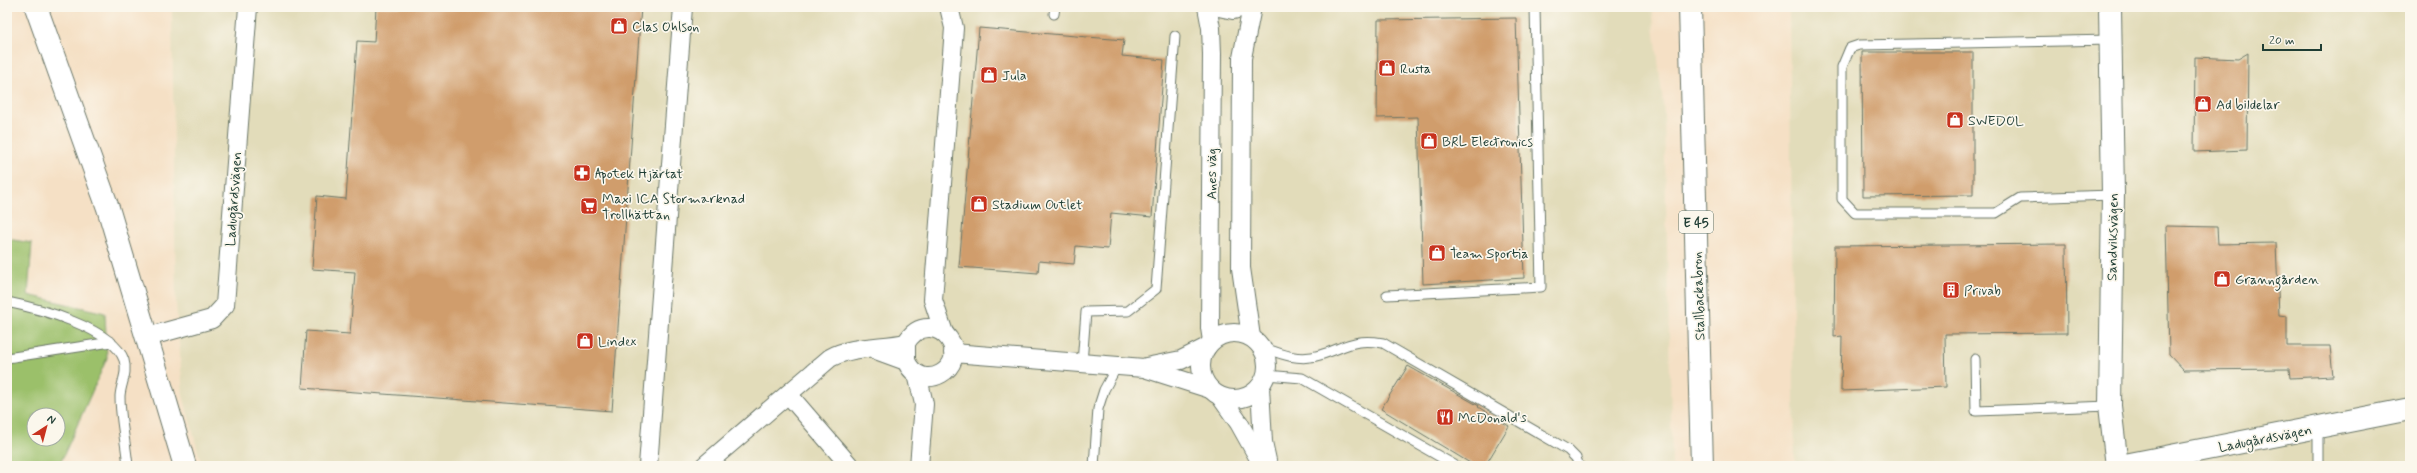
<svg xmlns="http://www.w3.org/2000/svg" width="2417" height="473" viewBox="0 0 2417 473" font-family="Mynerve,sans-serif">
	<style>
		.built { fill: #e2dcba }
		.green { fill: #9bc06b; stroke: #5d7e50; fill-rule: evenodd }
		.building { fill: #d09d6c }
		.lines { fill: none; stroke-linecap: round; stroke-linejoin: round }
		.service-casing { stroke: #6a7667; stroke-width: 11 }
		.minor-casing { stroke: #6a7667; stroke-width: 20 }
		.tertiary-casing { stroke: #6a7667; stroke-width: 24 }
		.trunk-casing { stroke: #6a7667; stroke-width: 24 }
		.service { stroke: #fff; stroke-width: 9 }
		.minor { stroke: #fff; stroke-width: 18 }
		.tertiary { stroke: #fff; stroke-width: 22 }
		.trunk { stroke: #fff; stroke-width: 22 }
		.labels { text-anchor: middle; stroke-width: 3.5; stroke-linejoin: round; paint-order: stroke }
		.shield { fill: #fbf7ec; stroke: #61756b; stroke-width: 1 }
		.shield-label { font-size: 13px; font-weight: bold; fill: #1f3d34 }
		.poi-label { font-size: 14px; fill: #1f3d34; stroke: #fbf7ec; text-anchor: start }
		.street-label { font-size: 14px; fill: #1f3d34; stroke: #fbf7ec }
	</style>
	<rect width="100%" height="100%" fill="#fbf7ec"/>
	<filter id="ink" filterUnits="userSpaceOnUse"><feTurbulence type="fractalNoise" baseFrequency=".025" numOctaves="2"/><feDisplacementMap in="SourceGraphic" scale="8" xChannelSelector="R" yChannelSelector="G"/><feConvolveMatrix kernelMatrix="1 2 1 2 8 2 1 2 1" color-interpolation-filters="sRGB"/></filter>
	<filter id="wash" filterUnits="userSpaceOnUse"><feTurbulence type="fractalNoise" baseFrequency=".012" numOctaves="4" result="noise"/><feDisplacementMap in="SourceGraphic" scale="16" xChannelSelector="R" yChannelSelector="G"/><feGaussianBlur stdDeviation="0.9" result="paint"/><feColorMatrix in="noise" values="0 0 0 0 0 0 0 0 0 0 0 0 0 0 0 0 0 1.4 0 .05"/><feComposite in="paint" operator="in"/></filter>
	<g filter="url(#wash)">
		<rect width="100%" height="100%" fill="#f5e0c5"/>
		<g class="built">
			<path d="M172 7H1652L1664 113 1672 466H202L183 395 176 304Z"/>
			<path d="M1789 7H2410V466H1795Z"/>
		</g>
		<path class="green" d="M7 239 32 243 28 295 105 313 107 358 59 466H7ZM34 415H58V439H34Z"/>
		<g id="blocks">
			<g class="building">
				<path d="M376 7 569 9 570 7H641L612 411 302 388 306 331 350 334 355 272 312 269 317 196 346 199 357 41 374 42Z"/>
				<path d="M1516 18 1524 278 1423 284 1418 117 1377 118 1378 20Z"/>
				<path d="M979 28 1124 40 1122 56 1164 60 1152 217 1111 213 1108 249 1076 246 1074 264 1039 261 1038 273 959 267Z"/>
				<path d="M1862 52H1973V195L1863 196Z"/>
				<path d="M2248 53 2247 150 2194 152 2195 57 2238 59Z"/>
				<path d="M2166 226 2217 227 2218 244 2276 243 2279 315 2287 316V346H2330L2333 376 2290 378 2289 369 2184 370 2169 354Z"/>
				<path d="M2066 244 2067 333 1945 334 1946 387 1841 391 1842 336 1834 337 1835 246Z"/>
				<path d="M1408 366 1479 406 1478 407 1509 426 1485 466H1475L1381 409Z"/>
			</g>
		</g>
	</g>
	<g filter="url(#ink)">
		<use href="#blocks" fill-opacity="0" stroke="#6a7667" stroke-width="1"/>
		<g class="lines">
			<defs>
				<g id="service">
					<path d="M1054 14 1055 7"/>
					<path d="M2111 40 1859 45 1850 48 1842 67V199L1855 213H1996L2020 198 2113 195"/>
					<path d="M1387 295 1541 287 1535 7"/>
					<path d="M7 302C37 308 113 328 124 360 128 373 121 383 120 396 120 419 126 443 128 466H124"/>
					<path d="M1262 347C1280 354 1300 362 1320 355 1346 347 1353 338 1383 343L1568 450 1576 458 1579 466"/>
					<path d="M7 358 111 342"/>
					<path d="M1975 359 1976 411 2110 406"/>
					<path d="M1082 363 1086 312 1128 311 1156 289 1175 36"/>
					<path d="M1266 375 1302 378 1456 466"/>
					<path d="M2318 428V466"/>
					<path d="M1094 466 1098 409 1104 390 1117 366"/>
				</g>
				<g id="minor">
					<path d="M1207 7 1211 28 1212 54 1210 328 1212 341"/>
					<path d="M1219 7 1233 10 1245 7"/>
					<circle cx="1234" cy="366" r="33"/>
					<path d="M944 333 933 300 954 28 949 7"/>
					<path d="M147 337 212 319 225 305 248 7"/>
					<path d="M1251 337 1241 268 1242 58 1252 7"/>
					<path d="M876 350 906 361C922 396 969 367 949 339 945 333 938 329 931 328 919 327 911 334 906 343V361"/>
					<path d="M953 353 1144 368 1210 389"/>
					<path d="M1146 367 1181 360 1207 347"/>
					<path d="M917 374 924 404 919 466"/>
					<path d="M1260 387 1263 442 1268 465"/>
					<path d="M788 394 850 466"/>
					<path d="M1220 396 1239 423 1263 466"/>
					<path d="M648 466 683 7"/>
					<path d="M704 466 830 358C851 346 881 348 906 343"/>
				</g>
				<g id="tertiary">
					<path d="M36 7 108 208 185 466"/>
					<path d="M2110 7 2113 195 2110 406 2117 466"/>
					<path d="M2120 466 2410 409"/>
				</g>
				<path id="trunk" d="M1690 7 1702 466"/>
			</defs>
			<use href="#service" class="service-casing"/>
			<use href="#minor" class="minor-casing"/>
			<use href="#tertiary" class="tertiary-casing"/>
			<use href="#trunk" class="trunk-casing"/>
			<use href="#service" class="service"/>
			<use href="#minor" class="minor"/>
			<use href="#tertiary" class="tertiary"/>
			<use href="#trunk" class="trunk"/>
		</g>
	</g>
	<defs>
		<symbol id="shop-square" viewBox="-11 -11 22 22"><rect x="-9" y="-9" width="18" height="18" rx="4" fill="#c8321e" stroke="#fbf7ec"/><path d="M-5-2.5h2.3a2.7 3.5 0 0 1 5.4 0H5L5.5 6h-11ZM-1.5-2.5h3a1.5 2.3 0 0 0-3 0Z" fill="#fff"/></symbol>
		<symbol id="pharmacy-square" viewBox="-11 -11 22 22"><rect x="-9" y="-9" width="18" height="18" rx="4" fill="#c8321e" stroke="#fbf7ec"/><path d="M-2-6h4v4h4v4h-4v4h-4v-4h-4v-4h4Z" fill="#fff"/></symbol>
		<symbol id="supermarket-square" viewBox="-11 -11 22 22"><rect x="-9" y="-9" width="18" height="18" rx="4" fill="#c8321e" stroke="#fbf7ec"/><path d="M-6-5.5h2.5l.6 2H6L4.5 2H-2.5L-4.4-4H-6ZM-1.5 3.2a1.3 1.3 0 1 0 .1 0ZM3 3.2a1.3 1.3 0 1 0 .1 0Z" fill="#fff"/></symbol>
		<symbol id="building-square" viewBox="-11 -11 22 22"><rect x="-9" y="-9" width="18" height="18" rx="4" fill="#c8321e" stroke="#fbf7ec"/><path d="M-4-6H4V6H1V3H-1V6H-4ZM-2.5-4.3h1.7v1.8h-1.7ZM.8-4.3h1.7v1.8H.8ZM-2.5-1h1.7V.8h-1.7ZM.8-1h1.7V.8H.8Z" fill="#fff"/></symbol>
		<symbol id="restaurant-square" viewBox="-11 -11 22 22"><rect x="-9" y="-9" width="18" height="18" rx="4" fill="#c8321e" stroke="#fbf7ec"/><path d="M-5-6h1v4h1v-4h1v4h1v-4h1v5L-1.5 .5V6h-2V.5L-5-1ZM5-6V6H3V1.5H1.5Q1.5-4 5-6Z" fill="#fff"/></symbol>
	</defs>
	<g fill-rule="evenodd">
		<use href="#shop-square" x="609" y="16" width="20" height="20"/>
		<use href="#shop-square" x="1377" y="58" width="20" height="20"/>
		<use href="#shop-square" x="979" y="65" width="20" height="20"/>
		<use href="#shop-square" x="2193" y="94" width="20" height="20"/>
		<use href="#shop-square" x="1945" y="110" width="20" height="20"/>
		<use href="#shop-square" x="1419" y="131" width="20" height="20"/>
		<use href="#pharmacy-square" x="572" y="163" width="20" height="20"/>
		<use href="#shop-square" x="969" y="194" width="20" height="20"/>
		<use href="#supermarket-square" x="579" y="196" width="20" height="20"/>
		<use href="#shop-square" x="1427" y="243" width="20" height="20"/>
		<use href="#shop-square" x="2212" y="269" width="20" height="20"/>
		<use href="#building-square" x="1941" y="280" width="20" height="20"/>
		<use href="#shop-square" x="575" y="331" width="20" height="20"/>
		<use href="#restaurant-square" x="1435" y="407" width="20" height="20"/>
	</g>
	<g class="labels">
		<rect class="shield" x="1679" y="211" width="34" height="22" rx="3"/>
		<g class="shield-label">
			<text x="1696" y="227">E 45</text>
		</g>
		<g class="poi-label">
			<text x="632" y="31">Clas Ohlson</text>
			<text x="1400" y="73">Rusta</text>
			<text x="1002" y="80">Jula</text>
			<text x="2216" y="109">Ad bildelar</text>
			<text x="1968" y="125">SWEDOL</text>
			<text x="1442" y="146">BRL Electronics</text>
			<text x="595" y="178">Apotek Hjärtat</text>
			<text x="602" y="203">Maxi ICA Stormarknad<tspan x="602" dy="16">Trollhättan</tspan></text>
			<text x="992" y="209">Stadium Outlet</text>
			<text x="1450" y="258">Team Sportia</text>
			<text x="2235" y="284">Granngården</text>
			<text x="1964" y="295">Privab</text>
			<text x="598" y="346">Lindex</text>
			<text x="1458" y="422">McDonald's</text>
		</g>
		<g class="street-label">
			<text transform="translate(1211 174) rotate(-90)" y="5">Anes väg</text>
			<text transform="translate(233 199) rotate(-86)" y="5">Ladugårdsvägen</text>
			<text transform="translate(2112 237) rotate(-89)" y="5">Sandviksvägen</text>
			<text transform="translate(1698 296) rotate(-92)" y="5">Stallbackabron</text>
			<text transform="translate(2265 438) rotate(-11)" y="5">Ladugårdsvägen</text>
		</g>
	</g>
	<rect width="2417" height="473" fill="none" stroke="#fbf7ec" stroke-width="24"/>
	<g transform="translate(46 427) rotate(36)"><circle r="19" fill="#fbf7ec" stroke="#a3ada2"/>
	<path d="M0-3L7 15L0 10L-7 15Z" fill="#c8321e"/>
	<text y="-6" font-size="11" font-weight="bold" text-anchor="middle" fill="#1f3d34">N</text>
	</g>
	<path d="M2263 44v6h58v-6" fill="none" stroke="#1f3d34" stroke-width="2"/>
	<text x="2269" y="44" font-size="12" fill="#1f3d34" stroke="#fbf7ec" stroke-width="3" paint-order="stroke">20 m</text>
</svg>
